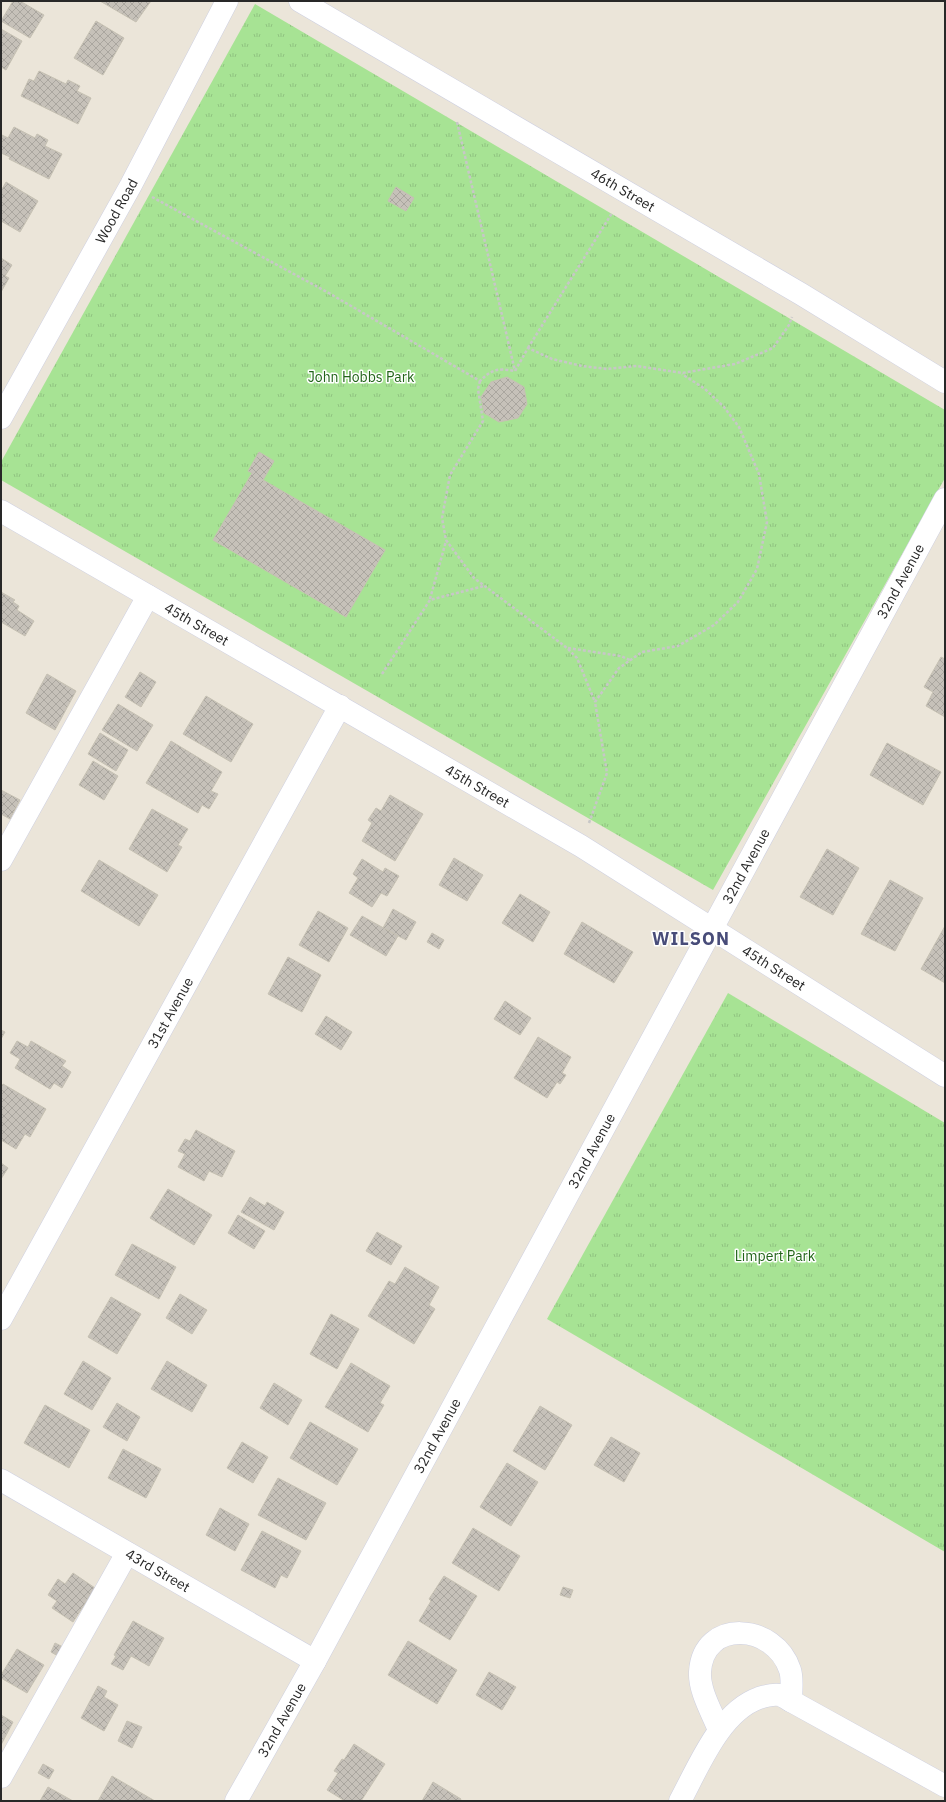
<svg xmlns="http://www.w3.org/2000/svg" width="946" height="1802" viewBox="0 0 946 1802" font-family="'IBM Plex Sans',sans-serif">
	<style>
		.grass { fill: url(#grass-tufts) }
		.building { fill: url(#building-cross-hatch); stroke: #c6c1b3 }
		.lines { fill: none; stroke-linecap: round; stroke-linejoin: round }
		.minor-casing { stroke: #ced0e1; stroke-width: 23 }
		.path { stroke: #c7c7c7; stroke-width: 2.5; stroke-dasharray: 3 2; stroke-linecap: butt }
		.minor { stroke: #fff; stroke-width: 22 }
		.labels { text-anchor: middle; stroke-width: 3; stroke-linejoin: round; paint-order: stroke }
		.street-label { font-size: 14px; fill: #282828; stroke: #fff }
		.park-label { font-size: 14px; fill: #216418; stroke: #fff }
		.district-label { font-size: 18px; font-weight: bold; letter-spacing: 1px; fill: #484c79; stroke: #fff }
	</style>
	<defs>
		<pattern id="grass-tufts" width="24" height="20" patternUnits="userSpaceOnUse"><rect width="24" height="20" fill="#a7e394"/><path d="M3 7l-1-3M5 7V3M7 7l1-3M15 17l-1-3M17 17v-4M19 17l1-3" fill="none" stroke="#90c380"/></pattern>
		<pattern id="building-cross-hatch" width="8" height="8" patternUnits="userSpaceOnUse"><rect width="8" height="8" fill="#c6c1b9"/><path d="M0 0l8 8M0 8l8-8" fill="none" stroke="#aaa69f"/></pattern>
	</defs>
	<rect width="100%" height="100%" fill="#ebe5d9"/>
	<g class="grass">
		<path d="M255 4 945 410V478L713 890 1 480V462Z"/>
		<path d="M728 993 945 1123V1552L547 1319Z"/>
	</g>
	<g class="building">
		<path d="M13 1H20L44 15 30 38 1 21Z"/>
		<path d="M100 1H151L136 22Z"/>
		<path d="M96 21 124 38 103 75 74 58Z"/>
		<path d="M1 29 22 41 6 70 1 67Z"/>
		<path d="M39 71 66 84 68 80 80 86 77 91 91 98 78 124 21 96 29 79 34 81Z"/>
		<path d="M14 127 35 138 37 134 48 140 45 146 62 154 49 179 9 159 10 157 1 153 2 135 8 138Z"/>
		<path d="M6 182 38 201 20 232 1 221V191Z"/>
		<path d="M396 187 414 198 406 211 388 201Z"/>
		<path d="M1 258 12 265 5 276 9 278 1 292Z"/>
		<path d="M507 377 524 387 527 404 518 418 499 422 484 413 481 397 491 382Z"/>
		<path d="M259 452 274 461 263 480 385 550 346 617 213 540 252 473 248 471Z"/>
		<path d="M1 592 15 600 13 602 19 606 17 610 34 621 25 636 1 622Z"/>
		<path d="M941 657 945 659V717L926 706 933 692 924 687Z"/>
		<path d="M140 672 156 682 141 707 125 697Z"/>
		<path d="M47 674 76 691 55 730 26 713Z"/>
		<path d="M206 696 253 724 231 762 183 734Z"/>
		<path d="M118 704 153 725 137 751 102 730Z"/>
		<path d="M100 733 128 750 116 771 88 754Z"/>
		<path d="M171 741 222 772 211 791 218 794 209 809 202 805 198 813 146 783Z"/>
		<path d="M887 743 941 772 923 805 870 775Z"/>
		<path d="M93 761 118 776 104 800 79 785Z"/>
		<path d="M1 790 20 800 10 819 1 814Z"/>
		<path d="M390 795 423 814 395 861 362 841 372 823 368 820 376 808 381 811Z"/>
		<path d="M152 809 188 829 178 845 182 847 167 872 129 849Z"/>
		<path d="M827 849 859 868 833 915 800 897Z"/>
		<path d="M454 858 483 875 467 901 439 885Z"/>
		<path d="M362 859 383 872 385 868 399 876 387 896 381 893 372 907 349 893 358 878 353 874Z"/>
		<path d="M99 860 158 895 139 926 81 891Z"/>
		<path d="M890 880 923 898 895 951 861 934Z"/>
		<path d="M520 894 550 912 533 942 502 923Z"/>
		<path d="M393 909 416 922 406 940 383 928Z"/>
		<path d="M318 911 348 928 329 962 299 945Z"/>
		<path d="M362 916 398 936 386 956 350 935Z"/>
		<path d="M582 922 633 952 614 983 564 954Z"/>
		<path d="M945 926V983L921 969Z"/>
		<path d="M432 933 444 940 439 949 427 942Z"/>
		<path d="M288 957 321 975 302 1012 268 994Z"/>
		<path d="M505 1001 531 1018 520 1035 494 1019Z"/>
		<path d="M326 1016 352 1032 341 1050 315 1034Z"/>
		<path d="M1 1030 5 1032 1 1039Z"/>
		<path d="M538 1037 571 1057 562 1073 566 1075 560 1084 557 1082 547 1098 514 1078Z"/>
		<path d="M17 1041 28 1047 31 1041 66 1061 62 1066 71 1072 62 1088 54 1083 50 1089 15 1068 20 1059 10 1053Z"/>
		<path d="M3 1084 46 1109 30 1137 25 1134 16 1149 1 1140V1087Z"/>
		<path d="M196 1130 235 1151 222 1177 209 1171 204 1181 178 1167 185 1154 178 1151 185 1139 190 1141Z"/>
		<path d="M1 1163 8 1168 1 1179Z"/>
		<path d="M168 1189 212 1215 194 1245 150 1218Z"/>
		<path d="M250 1197 265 1206 267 1202 284 1212 274 1230 241 1212Z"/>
		<path d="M238 1215 265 1231 254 1249 228 1233Z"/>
		<path d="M377 1232 402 1246 391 1265 366 1251Z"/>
		<path d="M132 1244 176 1267 159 1299 115 1275Z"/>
		<path d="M405 1267 439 1287 429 1305 435 1309 414 1344 368 1316 389 1281 395 1284Z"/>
		<path d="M180 1294 207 1310 192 1334 166 1318Z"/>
		<path d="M111 1297 141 1314 117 1354 88 1337Z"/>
		<path d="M331 1314 359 1329 337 1369 310 1354Z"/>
		<path d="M83 1361 111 1378 92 1410 64 1394Z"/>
		<path d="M167 1361 207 1385 192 1412 151 1389Z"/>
		<path d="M351 1363 390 1386 380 1403 384 1405 368 1432 325 1407Z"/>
		<path d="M274 1383 302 1400 288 1425 260 1408Z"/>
		<path d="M117 1403 140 1417 127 1441 103 1427Z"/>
		<path d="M45 1405 90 1430 69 1468 24 1443Z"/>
		<path d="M540 1406 572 1425 545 1470 513 1451Z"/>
		<path d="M310 1422 358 1449 337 1485 290 1458Z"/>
		<path d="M611 1437 640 1453 624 1482 594 1465Z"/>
		<path d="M242 1442 268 1457 253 1483 227 1468Z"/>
		<path d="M123 1449 161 1469 146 1498 108 1478Z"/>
		<path d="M507 1463 538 1482 511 1526 480 1507Z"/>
		<path d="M278 1478 326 1503 306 1540 258 1515Z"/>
		<path d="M220 1508 249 1524 235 1551 206 1535Z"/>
		<path d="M473 1528 520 1556 499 1591 452 1563Z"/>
		<path d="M262 1531 301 1551 287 1578 281 1575 275 1588 241 1570Z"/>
		<path d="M73 1573 95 1588 73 1622 52 1608 57 1601 48 1595 58 1579 65 1584Z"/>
		<path d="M444 1576 477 1596 450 1640 419 1621 431 1601 429 1599Z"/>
		<path d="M563 1587 573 1590 570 1598 560 1595Z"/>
		<path d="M133 1621 164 1638 149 1666 131 1656 123 1670 111 1664 116 1656 114 1655Z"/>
		<path d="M408 1641 457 1670 437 1704 388 1675Z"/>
		<path d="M55 1643 63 1647 58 1656 51 1652Z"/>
		<path d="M17 1649 44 1665 27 1693 1 1678V1675Z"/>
		<path d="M489 1672 516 1687 502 1710 476 1695Z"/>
		<path d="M98 1686 107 1691 104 1697 118 1705 104 1731 81 1718Z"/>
		<path d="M1 1715 13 1722 1 1745Z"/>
		<path d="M127 1721 142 1727 132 1748 118 1741Z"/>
		<path d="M354 1744 385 1764 361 1801H345L327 1790 338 1773 334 1771 342 1759 344 1760Z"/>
		<path d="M43 1764 54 1770 49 1779 38 1773Z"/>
		<path d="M112 1776 155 1801H98Z"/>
		<path d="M433 1782 461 1799 460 1801H422Z"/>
		<path d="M48 1787 73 1801H40Z"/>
	</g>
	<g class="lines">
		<defs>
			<g id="minor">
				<path id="s1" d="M300 1 801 294 945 382"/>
				<path id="s2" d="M1 418 131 185 227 1"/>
				<path id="s3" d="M1 511 581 846 945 1076"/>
				<path d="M1 860 148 596"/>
				<path id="s4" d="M1 1319 340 706"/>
				<path id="s5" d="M1 1480 315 1661"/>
				<path d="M719 1730C712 1712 699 1691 700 1672 703 1618 775 1623 790 1670 793 1679 791 1691 791 1701"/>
				<path d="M1 1777 127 1553"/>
				<path id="s6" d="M236 1801 315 1661 945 499"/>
				<path d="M680 1801C699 1766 720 1712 759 1698 765 1696 773 1694 780 1695 783 1696 787 1699 791 1701L945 1786"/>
			</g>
		</defs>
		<use href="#minor" class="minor-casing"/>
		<g class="path">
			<path d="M457 122 515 371"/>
			<path d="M152 197 327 292 480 381C492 369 498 368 515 371L528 348 552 359 582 366 607 369 637 366 682 373 735 364 773 348 789 325 792 317"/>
			<path d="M528 348 612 213"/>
			<path d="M480 381 478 389 483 421 450 475 442 518 446 540 474 578 567 648 577 658 595 702"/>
			<path d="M430 599 446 541"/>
			<path d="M568 648 621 656 630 660"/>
			<path d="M382 674 430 600 484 586"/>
			<path d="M589 823 607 773 595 702 619 668 642 652 678 646 714 625 738 602 757 569 767 522 759 474 739 427 724 407 705 389 682 374"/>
		</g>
		<use href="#minor" class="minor"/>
	</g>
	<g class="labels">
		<g class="street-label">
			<text dy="5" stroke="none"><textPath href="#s1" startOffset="374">46th Street</textPath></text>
			<text dy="5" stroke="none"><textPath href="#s2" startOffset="237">Wood Road</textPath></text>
			<text dy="5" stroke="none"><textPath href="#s6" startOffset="1389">32nd Avenue</textPath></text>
			<text dy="5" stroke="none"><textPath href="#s3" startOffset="226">45th Street</textPath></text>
			<text dy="5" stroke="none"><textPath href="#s3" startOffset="550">45th Street</textPath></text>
			<text dy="5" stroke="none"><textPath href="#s6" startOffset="1065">32nd Avenue</textPath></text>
			<text dy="5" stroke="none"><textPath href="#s3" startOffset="898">45th Street</textPath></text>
			<text dy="5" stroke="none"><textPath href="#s4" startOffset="350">31st Avenue</textPath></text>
			<text dy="5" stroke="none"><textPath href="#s6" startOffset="741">32nd Avenue</textPath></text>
			<text dy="5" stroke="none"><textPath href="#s6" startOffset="417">32nd Avenue</textPath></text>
			<text dy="5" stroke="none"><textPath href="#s5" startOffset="181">43rd Street</textPath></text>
			<text dy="5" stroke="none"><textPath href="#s6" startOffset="93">32nd Avenue</textPath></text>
		</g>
		<g class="park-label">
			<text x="361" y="382">John Hobbs Park</text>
			<text x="775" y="1261">Limpert Park</text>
		</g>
		<g class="district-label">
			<text x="691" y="945">WILSON</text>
		</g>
	</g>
	<rect width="946" height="1802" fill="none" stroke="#282828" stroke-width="4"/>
</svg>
